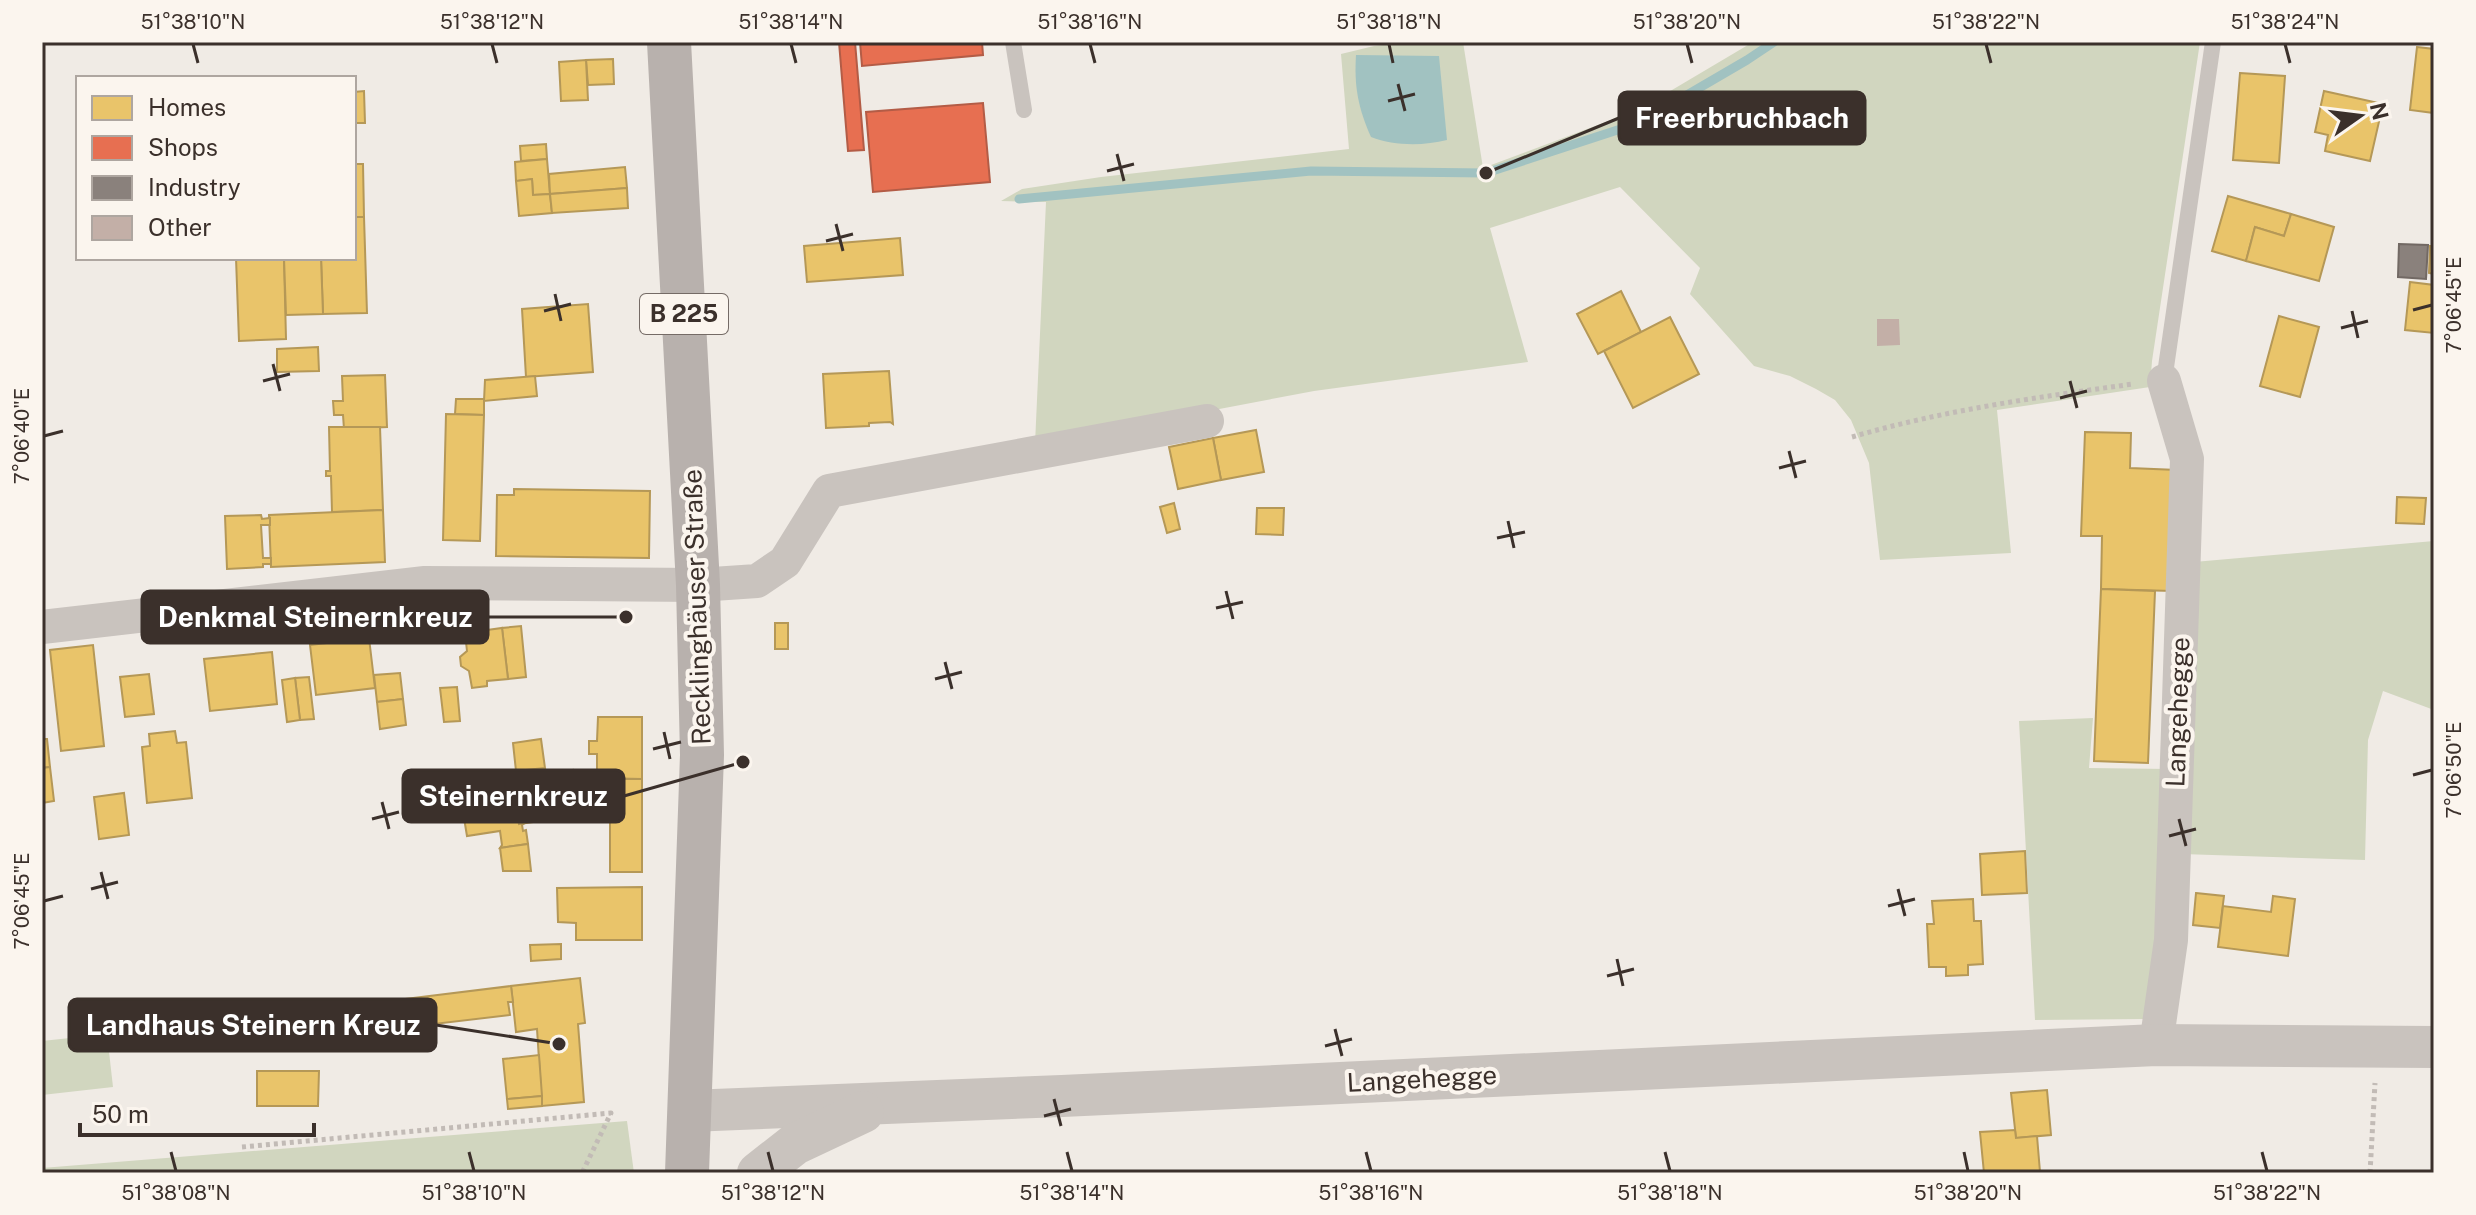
<svg xmlns="http://www.w3.org/2000/svg" width="2476" height="1215" viewBox="0 0 2476 1215" font-family="'Public Sans',sans-serif">
	<style>
		.green { fill: #d1d6bf }
		.water { fill: #a1c2c1 }
		.homes { fill: #e9c46a; stroke: #b59857; stroke-width: 2 }
		.shops { fill: #e76f51; stroke: #b35c46; stroke-width: 2 }
		.industry { fill: #8a817c; stroke: #726964; stroke-width: 2 }
		.lines { fill: none; stroke-linecap: round; stroke-linejoin: round }
		.stream { stroke: #a1c2c1; stroke-width: 9 }
		.building { fill: #c3afa7 }
		.path { stroke: #c2bbb6; stroke-width: 5; stroke-dasharray: 4 4; stroke-linecap: butt }
		.service { stroke: #c9c3be; stroke-width: 16 }
		.minor { stroke: #c9c3be; stroke-width: 34 }
		.tertiary { stroke: #c9c3be; stroke-width: 42 }
		.primary { stroke: #b8b1ad; stroke-width: 44 }
		.ticks { fill: none; stroke: #3b302b; stroke-width: 3 }
		.labels { text-anchor: middle; stroke-width: 8; stroke-linejoin: round; paint-order: stroke }
		.shield { fill: #fbf5ee; stroke: #756b66; stroke-width: 2 }
		.shield-label { font-size: 24px; font-weight: bold; fill: #3b302b }
		.street-label { font-size: 26px; fill: #3b302b; stroke: #fbf5ee }
		.leader { fill: none; stroke: #3b302b; stroke-width: 3 }
		.callout-dot { fill: #3b302b; stroke: #fbf5ee; stroke-width: 3 }
		.callout { fill: #3b302b; stroke: #3b302b; stroke-width: 3 }
		.callout-label { font-size: 28px; text-anchor: middle; font-weight: bold; fill: #fff }
		.neatline { fill: none; stroke: #3b302b; stroke-width: 3 }
		.ticks-label { font-size: 20px; text-anchor: middle; fill: #3b302b }
	</style>
	<rect width="100%" height="100%" fill="#f0ebe5"/>
	<g class="green">
		<path d="M1409 42H1463L1483 168 1611 120 1672 90 1753 42H2200L2152 361 2150 387 1997 410 2011 553 1880 560 1869 463 1851 420 1835 400 1816 389 1790 376 1754 366 1690 294 1700 268 1620 187 1490 228 1528 362 1314 391 1035 444 1046 202 1001 201 1022 189 1101 177 1349 149 1341 54 1374 46Z"/>
		<path d="M2434 541V710L2383 691 2368 740 2365 860 2182 854 2194 562Z"/>
		<path d="M2093 718 2089 768 2169 769 2163 909 2145 1019 2035 1020 2019 721Z"/>
		<path d="M107 1034 113 1087 42 1095V1041Z"/>
		<path d="M627 1121 634 1173H42V1168Z"/>
	</g>
	<path class="water" d="M1356 55 1439 56 1447 140C1423 146 1394 146 1371 137 1358 108 1354 86 1356 55Z"/>
	<g class="homes">
		<path d="M2417 47 2434 49V113L2410 110Z"/>
		<path d="M613 59 614 84 588 85 586 60Z"/>
		<path d="M586 60 588 100 561 101 559 62Z"/>
		<path d="M2240 73 2285 76 2279 163 2233 160Z"/>
		<path d="M364 91 365 123H354V92Z"/>
		<path d="M2324 91 2383 104 2370 161 2325 151 2328 135 2315 132Z"/>
		<path d="M546 144 547 159 521 161 520 146Z"/>
		<path d="M547 159 550 194 533 195 532 179 516 181 515 162Z"/>
		<path d="M354 164H363L364 217H354Z"/>
		<path d="M625 167 627 188 550 194 549 174Z"/>
		<path d="M532 179 533 195 550 194 552 213 519 216 516 181Z"/>
		<path d="M627 188 628 208 552 213 550 194Z"/>
		<path d="M2228 196 2291 214 2284 236 2255 227 2246 261 2212 251Z"/>
		<path d="M2291 214 2334 227 2319 281 2246 261 2255 227 2284 236Z"/>
		<path d="M354 217H364L367 313 323 314 321 258H354Z"/>
		<path d="M900 238 903 275 807 282 804 246Z"/>
		<path d="M2430 246H2434V274L2429 273Z"/>
		<path d="M236 258H284L286 339 239 341Z"/>
		<path d="M284 258H321L323 314 286 315Z"/>
		<path d="M2410 282 2434 285V333L2405 330Z"/>
		<path d="M1621 291 1641 332 1598 354 1577 314Z"/>
		<path d="M588 304 593 372 526 377 522 309Z"/>
		<path d="M2279 316 2319 327 2300 397 2260 386Z"/>
		<path d="M1670 317 1699 374 1633 408 1604 351Z"/>
		<path d="M318 347 319 371 277 372V349Z"/>
		<path d="M889 371 893 424 890 422 869 423V426L826 428 823 374Z"/>
		<path d="M385 375 387 427 344 429 343 415H334L333 401H343L342 376Z"/>
		<path d="M535 376 537 396 484 401 485 380Z"/>
		<path d="M456 399H484V415L455 414Z"/>
		<path d="M446 414 484 415 480 541 443 540Z"/>
		<path d="M329 427H380L383 510 332 512 331 476H326V471H330Z"/>
		<path d="M1256 430 1264 472 1221 480 1213 438Z"/>
		<path d="M2085 432 2131 433 2130 468 2177 470 2172 591 2101 589 2102 536H2081Z"/>
		<path d="M1213 438 1221 480 1178 489 1169 447Z"/>
		<path d="M514 489 650 491 649 558 496 556 497 495H514Z"/>
		<path d="M2397 497 2426 498 2424 524 2396 523Z"/>
		<path d="M1174 503 1180 529 1167 533 1160 507Z"/>
		<path d="M1257 508H1284L1283 535 1256 534Z"/>
		<path d="M383 510 385 562 271 567 269 515Z"/>
		<path d="M261 515 262 519 270 518V525H261L263 558H271V564H263V567L227 569 225 516Z"/>
		<path d="M2101 589 2155 591 2148 763 2094 761Z"/>
		<rect x="775" y="623" width="13" height="26"/>
		<path d="M521 626 526 677 508 679 502 628Z"/>
		<path d="M502 628 508 679 487 681V686L472 688 469 671 461 666 460 657 467 651 465 633Z"/>
		<path d="M369 638 375 688 316 695 310 645Z"/>
		<path d="M93 645 104 746 61 751 50 650Z"/>
		<path d="M272 652 277 704 210 711 204 659Z"/>
		<path d="M400 673 403 699 377 702 374 675Z"/>
		<path d="M149 674 154 714 125 717 120 677Z"/>
		<path d="M309 677 314 719 300 720 295 678Z"/>
		<path d="M295 678 300 720 287 722 282 680Z"/>
		<path d="M457 687 460 721 444 722 440 688Z"/>
		<path d="M403 699 406 725 380 729 377 702Z"/>
		<path d="M598 717H642V779L597 778V754H589V741H597Z"/>
		<path d="M175 731 177 743 186 742 192 798 147 803 142 747 150 746 149 734Z"/>
		<path d="M42 739H47L50 767 42 768Z"/>
		<path d="M541 739 545 768 516 771 513 743Z"/>
		<path d="M50 767 54 801 42 803V768Z"/>
		<path d="M573 770 581 815 519 824 513 779Z"/>
		<path d="M513 779 519 824 525 823 522 825 523 831 526 830 528 844 500 848 502 845 500 831 467 836 463 812 469 811 465 785Z"/>
		<rect x="610" y="779" width="32" height="93"/>
		<path d="M124 793 129 835 99 839 94 797Z"/>
		<path d="M528 844 531 871H503L500 848Z"/>
		<path d="M2025 851 2027 893 1982 895 1980 854Z"/>
		<path d="M642 887V940H576V923L558 922 557 888Z"/>
		<path d="M2196 893 2224 896 2220 928 2193 925Z"/>
		<path d="M2273 896 2295 899 2288 956 2218 947 2223 906 2271 912Z"/>
		<path d="M1973 899 1974 921H1981L1983 964 1968 965V975L1946 976V967H1929L1927 924H1934L1932 901Z"/>
		<path d="M561 944V959L531 961 530 945Z"/>
		<path d="M580 978 585 1023 578 1024 584 1102 542 1106 537 1029 516 1032 511 986Z"/>
		<path d="M511 986 513 1002H508L510 1015 392 1029 388 1001Z"/>
		<path d="M539 1055 542 1096 507 1099 503 1059Z"/>
		<path d="M257 1071H319L318 1106H257Z"/>
		<path d="M2047 1090 2051 1135 2016 1138 2011 1093Z"/>
		<path d="M542 1096V1106L508 1109 507 1099Z"/>
		<path d="M2015 1130 2016 1138 2037 1136 2040 1172 1984 1173 1980 1132Z"/>
	</g>
	<g class="shops">
		<path d="M839 42H855L864 150 848 151Z"/>
		<path d="M860 42H982L983 55 862 66Z"/>
		<path d="M983 103 990 182 873 192 866 112Z"/>
	</g>
	<path class="industry" d="M2399 244 2428 245 2426 279 2398 277Z"/>
	<g class="lines">
		<path class="stream" d="M1019 199 1311 171 1486 173 1639 123 1747 60 1774 42"/>
	</g>
	<path class="building" d="M1877 319H1899L1900 345 1877 346Z"/>
	<g class="lines">
		<g class="path">
			<path d="M1852 437C1944 410 2039 397 2133 384"/>
			<path d="M242 1147 611 1113 582 1173"/>
			<path d="M2370 1173 2375 1083"/>
		</g>
		<g class="service">
			<path d="M1013 42 1024 110"/>
			<path d="M2164 381 2213 42"/>
		</g>
		<g class="minor">
			<path d="M42 627 425 583 698 585 757 581 785 562 829 491 1207 421"/>
			<path d="M2156 1045 2171 940 2187 459 2164 381"/>
		</g>
		<g class="tertiary">
			<path d="M689 1111 1062 1096 2156 1045 2434 1047"/>
			<path d="M758 1173 795 1144 863 1112"/>
		</g>
		<path class="primary" d="M669 42 698 585 702 755 687 1173"/>
	</g>
	<path class="ticks" d="M193 44 198 63M492 44 497 63M791 44 796 63M1090 44 1095 63M1389 44 1393 63M1687 44 1692 63M1986 44 1991 63M2285 44 2290 63M1398 84 1405 111M1388 101 1415 94M1117 154 1124 181M1107 171 1134 164M836 224 843 251M826 241 853 234M555 294 561 321M2413 310 2432 305M544 311 571 304M2352 311 2358 338M2341 328 2368 321M273 364 280 391M263 381 290 374M2070 381 2077 408M2060 398 2087 391M44 436 63 431M1789 451 1796 478M1779 468 1806 461M1508 521 1514 548M1497 538 1525 532M1226 591 1233 619M1216 608 1243 602M945 662 952 689M935 679 962 672M664 732 670 759M653 749 681 742M2413 775 2432 770M382 802 389 829M372 819 399 812M2179 819 2186 846M2169 836 2196 829M101 872 108 899M91 889 118 882M1898 889 1905 916M44 901 63 896M1888 906 1915 899M1617 959 1623 986M1607 976 1634 969M1335 1029 1342 1056M1325 1046 1352 1039M1054 1099 1061 1126M1044 1116 1071 1109M171 1152 176 1171M469 1152 474 1171M768 1152 773 1171M1067 1152 1072 1171M1366 1152 1371 1171M1665 1152 1670 1171M1964 1152 1968 1171M2262 1152 2267 1171"/>
	<g class="labels">
		<rect class="shield" x="640" y="294" width="88" height="40" rx="6"/>
		<g class="shield-label">
			<text x="684" y="322">B 225</text>
		</g>
		<g class="street-label">
			<text transform="translate(697 607) rotate(-92)" y="9">Recklinghäuser Straße</text>
			<text transform="translate(2178 712) rotate(-88)" y="9">Langehegge</text>
			<text transform="translate(1422 1079) rotate(-3)" y="9">Langehegge</text>
		</g>
	</g>
	<path class="leader" d="M1486 173L1619 118M626 617L488 617M743 762L624 796M559 1044L436 1025"/>
	<g class="callout-dot">
		<circle cx="1486" cy="173" r="8"/>
		<circle cx="626" cy="617" r="8"/>
		<circle cx="743" cy="762" r="8"/>
		<circle cx="559" cy="1044" r="8"/>
	</g>
	<g class="callout">
		<rect x="1619" y="92" width="246" height="52" rx="8"/>
		<rect x="142" y="591" width="346" height="52" rx="8"/>
		<rect x="403" y="770" width="221" height="52" rx="8"/>
		<rect x="69" y="999" width="367" height="52" rx="8"/>
	</g>
	<g class="callout-label">
		<text x="1742" y="128">Freerbruchbach</text>
		<text x="315" y="627">Denkmal Steinernkreuz</text>
		<text x="513" y="806">Steinernkreuz</text>
		<text x="253" y="1035">Landhaus Steinern Kreuz</text>
	</g>
	<rect width="2476" height="1215" fill="none" stroke="#fbf5ee" stroke-width="88"/>
	<rect x="76" y="76" width="280" height="184" fill="#fbf5ee" stroke="#aea6a0" stroke-width="2"/>
	<rect x="92" y="96" width="40" height="24" fill="#e9c46a" stroke="#aea6a0" stroke-width="2"/>
	<text x="148" y="116" font-size="24" fill="#3b302b">Homes</text>
	<rect x="92" y="136" width="40" height="24" fill="#e76f51" stroke="#aea6a0" stroke-width="2"/>
	<text x="148" y="156" font-size="24" fill="#3b302b">Shops</text>
	<rect x="92" y="176" width="40" height="24" fill="#8a817c" stroke="#aea6a0" stroke-width="2"/>
	<text x="148" y="196" font-size="24" fill="#3b302b">Industry</text>
	<rect x="92" y="216" width="40" height="24" fill="#c3afa7" stroke="#aea6a0" stroke-width="2"/>
	<text x="148" y="236" font-size="24" fill="#3b302b">Other</text>
	<g transform="translate(2360 116) rotate(76)" stroke="#fbf5ee" stroke-width="6" paint-order="stroke">
	<path d="M0-6L14 30L0 20L-14 30Z" fill="#3b302b"/>
	<text y="-12" font-size="22" font-weight="bold" text-anchor="middle" fill="#3b302b">N</text>
	</g>
	<path d="M80 1123v12h234v-12" fill="none" stroke="#3b302b" stroke-width="4"/>
	<text x="92" y="1123" font-size="24" fill="#3b302b" stroke="#fbf5ee" stroke-width="6" paint-order="stroke">50 m</text>
	<rect x="44" y="44" width="2388" height="1127" class="neatline"/>
	<g class="ticks-label">
		<text x="193" y="29">51°38'10"N</text>
		<text x="492" y="29">51°38'12"N</text>
		<text x="791" y="29">51°38'14"N</text>
		<text x="1090" y="29">51°38'16"N</text>
		<text x="1389" y="29">51°38'18"N</text>
		<text x="1687" y="29">51°38'20"N</text>
		<text x="1986" y="29">51°38'22"N</text>
		<text x="2285" y="29">51°38'24"N</text>
		<text transform="translate(2454 305) rotate(-90)" y="7">7°06'45"E</text>
		<text transform="translate(22 436) rotate(-90)" y="7">7°06'40"E</text>
		<text transform="translate(2454 770) rotate(-90)" y="7">7°06'50"E</text>
		<text transform="translate(22 901) rotate(-90)" y="7">7°06'45"E</text>
		<text x="176" y="1200">51°38'08"N</text>
		<text x="474" y="1200">51°38'10"N</text>
		<text x="773" y="1200">51°38'12"N</text>
		<text x="1072" y="1200">51°38'14"N</text>
		<text x="1371" y="1200">51°38'16"N</text>
		<text x="1670" y="1200">51°38'18"N</text>
		<text x="1968" y="1200">51°38'20"N</text>
		<text x="2267" y="1200">51°38'22"N</text>
	</g>
</svg>
